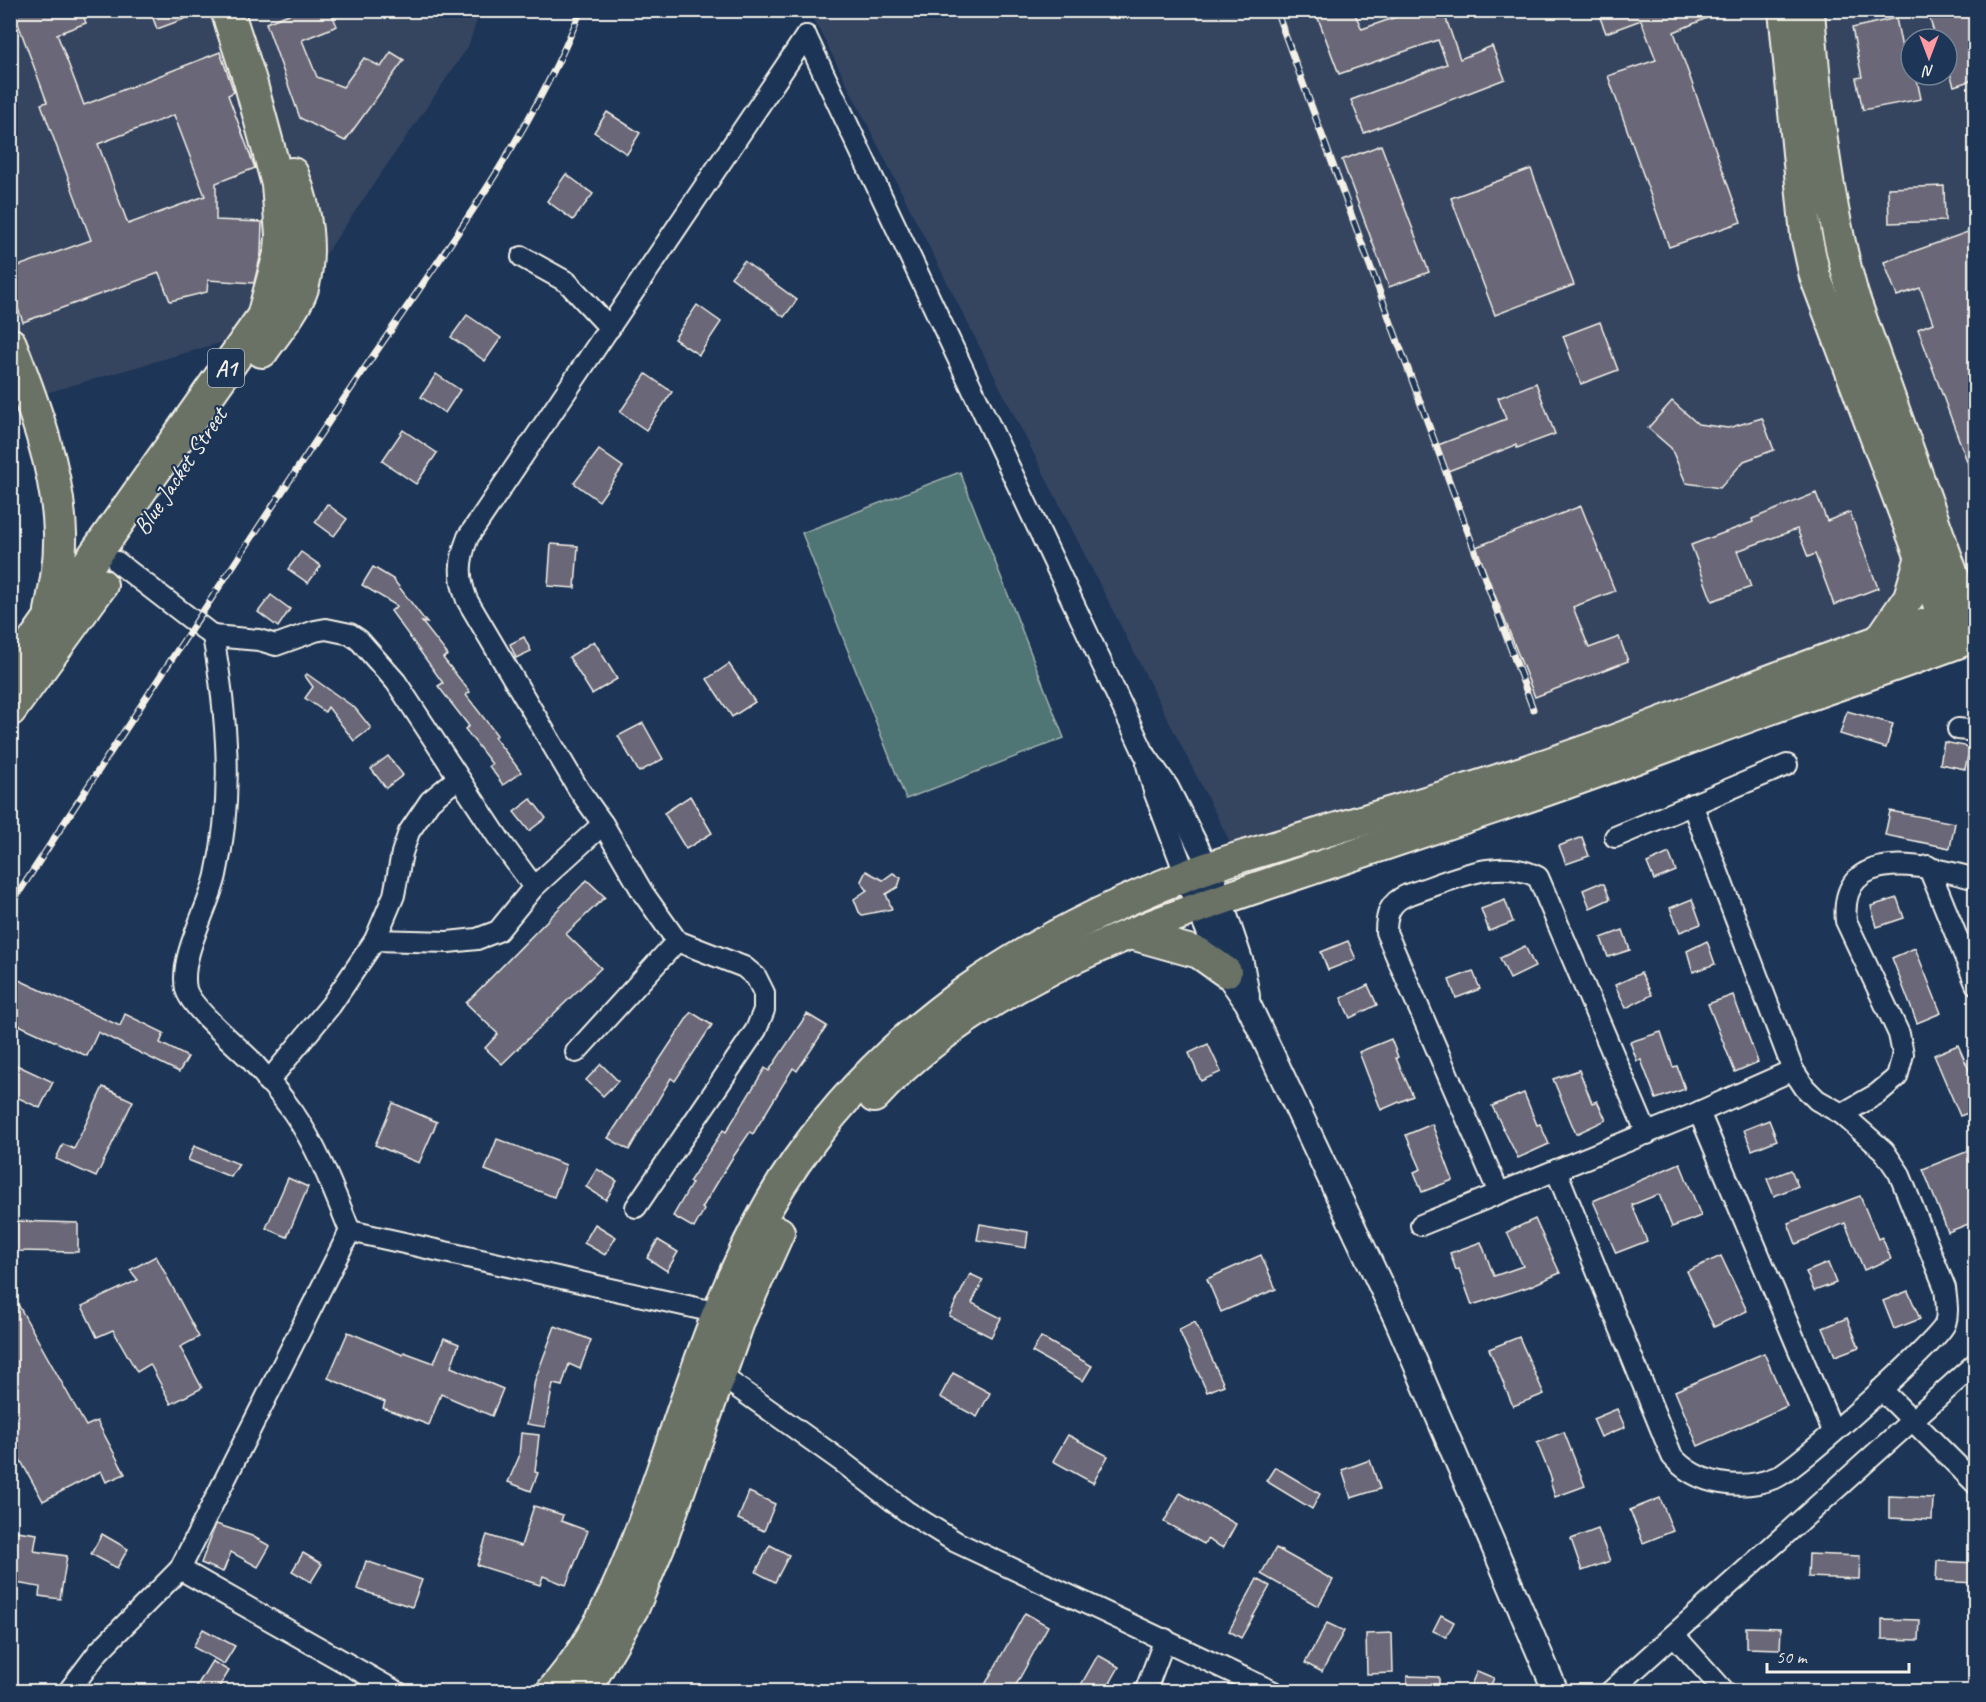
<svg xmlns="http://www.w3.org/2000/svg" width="1986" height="1702" viewBox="0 0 1986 1702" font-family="Caveat,sans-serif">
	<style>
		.built { fill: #344461; fill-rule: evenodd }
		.green { fill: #507475; stroke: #a2b2ae; stroke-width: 1.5 }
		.building { fill: #6b6778; stroke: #f4f1e8; stroke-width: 1.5; fill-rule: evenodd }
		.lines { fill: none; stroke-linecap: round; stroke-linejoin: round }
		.minor-casing { stroke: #f4f1e8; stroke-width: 24 }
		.tertiary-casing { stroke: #f4f1e8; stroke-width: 28 }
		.primary-casing { stroke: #f4f1e8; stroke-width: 34 }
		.trunk-casing { stroke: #f4f1e8; stroke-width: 36 }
		.minor { stroke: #1d3557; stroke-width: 20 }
		.tertiary { stroke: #1d3557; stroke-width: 24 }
		.primary { stroke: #6a7266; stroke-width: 30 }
		.trunk { stroke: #6a7266; stroke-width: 32 }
		.rail-casing { stroke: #f4f1e8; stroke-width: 7 }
		.rail { stroke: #1d3557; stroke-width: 4.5; stroke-dasharray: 14; stroke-linecap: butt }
		.labels { text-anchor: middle; stroke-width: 4.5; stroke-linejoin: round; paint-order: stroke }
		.shield { fill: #1d3557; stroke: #b4b9bc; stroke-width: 1.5 }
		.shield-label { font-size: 22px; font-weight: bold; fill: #f4f1e8 }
		.street-label { font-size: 24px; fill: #f4f1e8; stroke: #1d3557 }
	</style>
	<rect width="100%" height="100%" fill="#1d3557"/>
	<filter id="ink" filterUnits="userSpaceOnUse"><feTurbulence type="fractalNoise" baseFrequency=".0167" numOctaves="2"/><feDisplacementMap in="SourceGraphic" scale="12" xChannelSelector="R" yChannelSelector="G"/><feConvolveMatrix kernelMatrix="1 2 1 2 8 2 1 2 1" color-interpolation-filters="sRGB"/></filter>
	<g filter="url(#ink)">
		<g class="built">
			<path d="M11 11H480L468 47 301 290 279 326 11 403Z"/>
			<path d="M810 11H1975V606L1238 858ZM1911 39H1947V75H1911Z"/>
		</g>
		<path class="green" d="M960 472 1064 738 906 799 802 533Z"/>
		<g class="building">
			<path d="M13 10H81L86 23 57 34 84 105 220 52 234 92 228 95 255 168 216 183V220L262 222 261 254 254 283 208 280 207 292 170 301 159 273 23 322 10 287V269L91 240 41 104 47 102ZM174 115 205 196 128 224 98 144Z"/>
			<path d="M150 10H203V12L157 29Z"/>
			<path d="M299 10H330L337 26 302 40 317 77 343 87 364 58 381 67 391 52 404 60 345 141 300 118 266 23Z"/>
			<path d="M1315 10H1353L1362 29 1416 10H1443L1460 59 1492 46 1505 79 1364 133 1351 100 1447 64 1438 40 1339 74Z"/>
			<path d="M1597 10H1726L1674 32 1741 222 1669 247 1608 76 1656 60 1641 20 1606 33Z"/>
			<path d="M1927 10H1976V79L1954 86 1947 63V39H1936Z"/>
			<path d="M1896 18 1906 68 1911 67V75H1916L1921 99 1863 110 1856 78 1862 77 1852 28Z"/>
			<path d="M607 112 640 133 627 154 594 132Z"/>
			<path d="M1381 145 1429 272 1389 287 1342 160Z"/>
			<path d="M1531 169 1574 285 1495 315 1451 198Z"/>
			<path d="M566 174 593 194 573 220 547 201Z"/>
			<path d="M1944 186 1945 221 1889 223 1888 188Z"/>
			<path d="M1976 229V480H1974L1918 329 1933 323 1920 288 1897 296 1884 262Z"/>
			<path d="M744 261 797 300 784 317 731 277Z"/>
			<path d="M697 305 721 322 699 355 674 339Z"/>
			<path d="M467 315 501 338 485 361 451 337Z"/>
			<path d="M1600 322 1618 370 1581 384 1563 336Z"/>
			<path d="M436 374 460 390 445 413 421 397Z"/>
			<path d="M646 374 672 392 646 430 620 412Z"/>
			<path d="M1536 383 1555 434 1517 448 1516 445 1448 471 1438 445 1506 419 1498 398Z"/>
			<path d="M1672 401 1698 424 1728 428 1762 418 1774 450 1744 461 1720 488 1686 483 1671 448 1648 428Z"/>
			<path d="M403 430 437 453 416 484 382 461Z"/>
			<path d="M599 450 623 467 599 501 574 483Z"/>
			<path d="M1816 493 1827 521 1850 512 1878 588 1834 605 1815 554 1808 557 1797 529 1737 551 1751 587 1712 601 1691 545 1753 522 1752 519Z"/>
			<path d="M327 504 347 519 334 536 315 522Z"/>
			<path d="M1581 506 1615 591 1573 607 1589 648 1619 637 1628 661 1535 697 1476 547Z"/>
			<path d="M551 544 578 546 575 588 548 586Z"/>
			<path d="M301 552 321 566 308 583 288 569Z"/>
			<path d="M373 567 393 579 427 623 422 622 448 655 443 658 470 692 466 695 497 735 494 737 521 772 503 785 489 766 492 764 465 729 469 726 438 686 443 683 391 611 397 606 362 585Z"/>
			<path d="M271 595 290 609 278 627 258 612Z"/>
			<path d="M524 637 531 651 516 658 510 644Z"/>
			<path d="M594 641 617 679 592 694 569 657Z"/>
			<path d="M729 664 755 702 732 717 707 679Z"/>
			<path d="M307 674 355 708 371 728 354 741 328 707 325 712 305 698 313 687 305 676Z"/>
			<path d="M1847 711 1893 724 1886 748 1840 734Z"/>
			<path d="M643 723 663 759 639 772 618 736Z"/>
			<path d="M1944 742 1970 747 1965 769 1940 764Z"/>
			<path d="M388 756 403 775 386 788 371 769Z"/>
			<path d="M690 796 712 833 686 849 664 813Z"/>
			<path d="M531 799 546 818 529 831 514 812Z"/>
			<path d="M1890 811 1955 823 1950 848 1885 835Z"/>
			<path d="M1582 837 1589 856 1566 864 1559 846Z"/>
			<path d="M1669 853 1676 871 1654 880 1647 863Z"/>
			<path d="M866 871 883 880 893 873 901 878 898 887 886 894 892 909 862 915 859 912 854 899 867 890 861 881Z"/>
			<path d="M587 880 605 897 566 934 601 968 502 1064 485 1048 498 1034 466 1003Z"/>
			<path d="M1597 884H1604L1610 899 1590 908 1583 890Z"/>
			<path d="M1897 898 1904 918 1877 927 1871 906Z"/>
			<path d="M1692 899 1701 924 1680 932 1670 908Z"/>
			<path d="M1505 900 1513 922 1489 931 1481 909Z"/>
			<path d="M1623 930 1630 950 1608 957 1601 938Z"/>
			<path d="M1348 941 1356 959 1328 970 1321 952Z"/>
			<path d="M1707 941 1715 964 1693 972 1687 951Z"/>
			<path d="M1525 946 1535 967 1510 979 1500 958Z"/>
			<path d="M1915 948 1941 1013 1917 1023 1892 958Z"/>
			<path d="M1473 971 1480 989 1456 998 1449 980Z"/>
			<path d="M1641 973 1652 995 1626 1008 1615 985Z"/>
			<path d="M10 976 120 1026 125 1014 164 1033 160 1043 188 1057 179 1072 98 1032 87 1056 10 1021Z"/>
			<path d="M1368 985 1377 1005 1350 1018 1341 998Z"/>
			<path d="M1733 995 1758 1062 1735 1072 1708 1004Z"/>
			<path d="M691 1012 712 1025 675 1081 671 1078 629 1150 608 1138Z"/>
			<path d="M807 1014 827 1026 797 1071 793 1068 753 1134 750 1132 731 1160 702 1208 704 1210 694 1228 673 1216 692 1183 689 1182 723 1130 726 1132 765 1068 769 1071Z"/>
			<path d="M1661 1032 1673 1067 1677 1066 1685 1089 1656 1099 1641 1060 1637 1061 1630 1042Z"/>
			<path d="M1391 1039 1398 1057 1396 1058 1413 1096 1381 1110 1359 1052Z"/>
			<path d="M1208 1044 1221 1072 1201 1081 1189 1053Z"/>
			<path d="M1958 1045 1976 1086V1110L1960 1116 1934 1055Z"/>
			<path d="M10 1062 53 1082 40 1108 10 1094Z"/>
			<path d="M601 1064 618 1081 603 1096 586 1080Z"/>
			<path d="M1579 1070 1592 1103 1597 1101 1606 1120 1576 1134 1553 1079Z"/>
			<path d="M103 1087 133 1101 96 1177 56 1159 63 1144 74 1149Z"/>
			<path d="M1524 1093 1537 1125 1540 1124 1549 1144 1518 1158 1492 1106Z"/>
			<path d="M393 1103 437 1122 419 1163 375 1145Z"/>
			<path d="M1769 1120 1777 1140 1752 1150 1744 1130Z"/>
			<path d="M1432 1124 1453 1180 1422 1192 1414 1172 1421 1169 1406 1135Z"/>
			<path d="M497 1139 566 1165 554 1197 485 1170Z"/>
			<path d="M194 1146 239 1164 231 1177 188 1160Z"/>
			<path d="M1976 1148V1221L1948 1232 1923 1169Z"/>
			<path d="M1680 1163 1701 1216 1672 1227 1659 1194 1632 1205 1647 1241 1616 1253 1593 1201Z"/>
			<path d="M597 1169 617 1181 606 1200 586 1187Z"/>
			<path d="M1791 1170 1798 1186 1774 1196 1767 1179Z"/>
			<path d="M288 1178 308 1187 287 1237 266 1228Z"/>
			<path d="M1860 1196 1878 1239 1882 1237 1891 1259 1864 1270 1845 1223 1796 1244 1788 1223Z"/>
			<path d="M1535 1219 1560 1273 1528 1287 1472 1305 1459 1269 1456 1270 1450 1253 1481 1242 1494 1276 1523 1266 1507 1232Z"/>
			<path d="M16 1221 78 1223V1252L15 1251Z"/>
			<path d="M595 1224 616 1237 605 1255 584 1243Z"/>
			<path d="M980 1224 1028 1232 1026 1248 977 1240Z"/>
			<path d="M658 1240 678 1252 667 1271 647 1258Z"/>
			<path d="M1261 1255 1276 1289 1221 1312 1207 1279Z"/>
			<path d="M156 1256 199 1337 180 1347 202 1388 171 1404 150 1364 137 1372 113 1330 97 1337 82 1306 138 1280 130 1270Z"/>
			<path d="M1721 1256 1747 1311 1714 1327 1687 1271Z"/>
			<path d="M1828 1263 1836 1283 1814 1291 1806 1272Z"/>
			<path d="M970 1274 983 1280 972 1303 1001 1318 991 1337 949 1316Z"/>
			<path d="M10 1290 86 1426 97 1421 125 1474 106 1482 101 1471 43 1501 16 1452 10 1455Z"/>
			<path d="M1908 1291 1920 1319 1894 1329 1883 1301Z"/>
			<path d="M1847 1318 1859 1347 1835 1356 1823 1328Z"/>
			<path d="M1195 1322 1224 1385 1207 1392 1179 1330Z"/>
			<path d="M555 1326 591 1340 580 1369 569 1364 562 1386 553 1384 545 1427 527 1424 535 1380Z"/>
			<path d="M348 1332 403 1355 404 1352 434 1363 444 1338 459 1344 451 1367 503 1389 492 1416 441 1394 429 1425 383 1408 385 1402 328 1378Z"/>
			<path d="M1041 1337 1092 1366 1083 1381 1032 1352Z"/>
			<path d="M1519 1337 1544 1394 1513 1406 1489 1349Z"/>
			<path d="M1764 1353 1787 1406 1698 1446 1675 1391Z"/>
			<path d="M953 1373 990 1393 977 1417 940 1397Z"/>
			<path d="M1617 1409 1625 1427 1601 1437 1593 1419Z"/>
			<path d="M1564 1432 1585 1486 1555 1497 1550 1481 1552 1480 1537 1443Z"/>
			<path d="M521 1433 539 1435 535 1472 538 1473 531 1491 508 1482 519 1457Z"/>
			<path d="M1068 1435 1108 1456 1093 1483 1053 1461Z"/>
			<path d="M1370 1460 1380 1489 1351 1498 1342 1470Z"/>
			<path d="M1275 1467 1320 1494 1312 1509 1266 1481Z"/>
			<path d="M749 1492 775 1504 764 1531 738 1519Z"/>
			<path d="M1180 1493 1236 1524 1223 1548 1207 1539 1204 1544 1164 1522Z"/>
			<path d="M1889 1496 1933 1498 1932 1520 1889 1518Z"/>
			<path d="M1660 1498 1673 1531 1643 1543 1630 1510Z"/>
			<path d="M534 1506 563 1515 561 1521 588 1531 566 1585 543 1576 540 1585 477 1565 487 1535 521 1546Z"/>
			<path d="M216 1524 252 1536 270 1546 258 1567 231 1552 223 1572 201 1563Z"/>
			<path d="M1598 1529 1610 1561 1582 1571 1571 1539Z"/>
			<path d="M10 1530 37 1534 34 1551 67 1556 60 1599 39 1596 40 1587 10 1582Z"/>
			<path d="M102 1534 128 1549 117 1568 91 1554Z"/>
			<path d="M770 1545 789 1555 775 1582 756 1572Z"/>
			<path d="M1276 1548 1333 1580 1318 1606 1261 1574Z"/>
			<path d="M303 1553 322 1564 311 1582 292 1571Z"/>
			<path d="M1809 1554 1860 1556 1859 1579 1808 1577Z"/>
			<path d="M366 1561 422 1580 412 1607 357 1589Z"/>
			<path d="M1937 1561 1976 1563V1583L1936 1581Z"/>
			<path d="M1257 1579 1270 1586 1241 1638 1229 1631Z"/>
			<path d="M1025 1613 1048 1626 1022 1674 1012 1692H981Z"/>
			<path d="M1441 1615 1454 1622 1446 1637 1433 1631Z"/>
			<path d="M1882 1619 1920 1620 1919 1640 1882 1639Z"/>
			<path d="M1327 1623 1344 1631 1322 1672 1305 1663Z"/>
			<path d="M1746 1627 1781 1628 1780 1649 1746 1648Z"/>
			<path d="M203 1629 235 1646 224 1664 193 1647Z"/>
			<path d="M1392 1633 1393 1673 1367 1674 1366 1634Z"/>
			<path d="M1098 1655 1119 1667 1105 1692H1077Z"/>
			<path d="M212 1661 229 1671 216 1692H193Z"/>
			<path d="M1477 1671 1494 1678 1488 1692H1468Z"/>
			<path d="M1407 1676 1439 1677V1692H1407Z"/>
		</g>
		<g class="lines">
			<defs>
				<g id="minor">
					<path d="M806 36 1144 753 1168 787 1209 868"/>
					<path d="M522 257 567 282 610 328"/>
					<path d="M117 562 213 636 259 640 276 645 315 631 326 629 350 634 359 640 396 682 501 842 534 887"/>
					<path d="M1958 729 1976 731"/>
					<path d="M1147 765 1154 791 1186 876"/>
					<path d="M1615 837 1787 765"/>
					<path d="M1928 866 1976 984"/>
					<path d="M375 940 448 942 477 939 498 931 534 887 603 824"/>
					<path d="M576 1052 677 941"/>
					<path d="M268 1082 331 1005 375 940 394 895 402 853 409 832 430 801 458 778"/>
					<path d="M1699 1112 1833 1431"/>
					<path d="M1842 1114 1877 1094 1897 1077 1903 1054 1899 1034 1846 921C1838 842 1931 867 1976 879"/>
					<path d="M1556 1170 1672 1456C1696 1485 1742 1492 1777 1477 1797 1468 1938 1342 1945 1324 1949 1312 1946 1300 1945 1288L1899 1173 1884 1151 1842 1114 1817 1100 1805 1088 1793 1070 1692 804"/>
					<path d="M1499 1193 1386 932C1386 914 1390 902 1407 895 1448 882 1498 855 1538 877L1647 1134"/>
					<path d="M636 1207 756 1030 764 1010V993L756 977 744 967 677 941 643 893 603 824 579 790 467 600C458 577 459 560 468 537L806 36"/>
					<path d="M1421 1225 1699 1112 1793 1070"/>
					<path d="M350 1231 728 1315"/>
					<path d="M720 1375 841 1461 906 1511 956 1542 1274 1692"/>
					<path d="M1881 1389 1976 1484"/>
					<path d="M180 1569 397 1692"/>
					<path d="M1674 1635 1725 1692"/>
					<path d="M68 1692 99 1651 180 1569 350 1231C334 1191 318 1148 293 1112 280 1094 265 1076 250 1059 235 1044 190 1007 186 989 179 956 209 908 216 875 234 796 227 715 213 636"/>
					<path d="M1145 1692 1165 1639"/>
					<path d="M1610 1692 1976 1363"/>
				</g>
				<g id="tertiary">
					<path d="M1209 868 1241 963 1247 996"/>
					<path d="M1186 876 1226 972 1247 1002 1397 1320 1556 1692"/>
				</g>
				<g id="primary">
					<path d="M1784 10 1806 235 1815 276 1950 635"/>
					<path d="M1809 10C1816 106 1827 202 1853 295L1972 628"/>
					<path d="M1881 638 1909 597 1920 560"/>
					<path d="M1131 934 1199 953 1226 972"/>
					<path d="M874 1097C978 981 1152 922 1297 874 1367 851 1438 827 1509 803 1597 774 1683 740 1770 709 1839 684 1908 662 1976 636"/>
					<path d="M551 1692C608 1628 635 1548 662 1470 698 1365 732 1254 796 1162 895 1021 1027 938 1185 876 1220 862 1258 852 1294 841 1386 813 1479 788 1570 756 1639 732 1708 704 1776 678 1842 653 1909 630 1976 606"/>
					<path d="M582 1692 592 1679 634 1607 663 1537 740 1319 779 1232"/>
				</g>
				<g id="trunk">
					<path d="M10 344C33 404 58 468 60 533 61 560 56 585 51 611"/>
					<path d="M262 351C274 334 296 307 302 288 312 251 306 210 292 174"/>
					<path d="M10 675 263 317 281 250 282 235 278 184 250 81 227 10"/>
					<path d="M10 710 101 585"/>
				</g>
			</defs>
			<use href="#minor" class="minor-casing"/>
			<use href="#tertiary" class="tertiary-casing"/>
			<use href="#primary" class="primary-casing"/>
			<use href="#trunk" class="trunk-casing"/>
			<use href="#minor" class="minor"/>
			<use href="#tertiary" class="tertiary"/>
			<use href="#primary" class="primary"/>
			<use href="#trunk" class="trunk"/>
			<defs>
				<g id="rail">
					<path d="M1276 10 1533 709"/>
					<path d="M10 906C124 731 238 557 354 384 435 264 527 145 581 10"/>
				</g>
			</defs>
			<use href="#rail" class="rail-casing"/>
			<use href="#rail" class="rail"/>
		</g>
	</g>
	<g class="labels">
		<rect class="shield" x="208" y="349" width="36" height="38" rx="4.5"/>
		<g class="shield-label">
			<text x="226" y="376">A1</text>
		</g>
		<g class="street-label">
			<text transform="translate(180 471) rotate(-56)" y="8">Blue Jacket Street</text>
		</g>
	</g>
	<rect width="1986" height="1702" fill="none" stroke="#1d3557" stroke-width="36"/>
	<rect x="18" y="18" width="1950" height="1666" fill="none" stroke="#f4f1e8" stroke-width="2" filter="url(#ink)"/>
	<g transform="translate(1929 57) rotate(180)"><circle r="28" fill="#1d3557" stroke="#738091" stroke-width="1.5"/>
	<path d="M0-4.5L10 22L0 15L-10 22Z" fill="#ff9aa2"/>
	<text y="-9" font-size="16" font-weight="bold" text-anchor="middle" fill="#f4f1e8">N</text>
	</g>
	<path d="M1767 1663v9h142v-9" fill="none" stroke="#f4f1e8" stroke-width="3"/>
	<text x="1776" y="1663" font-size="18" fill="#f4f1e8" stroke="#1d3557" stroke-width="4.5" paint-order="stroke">50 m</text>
</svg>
